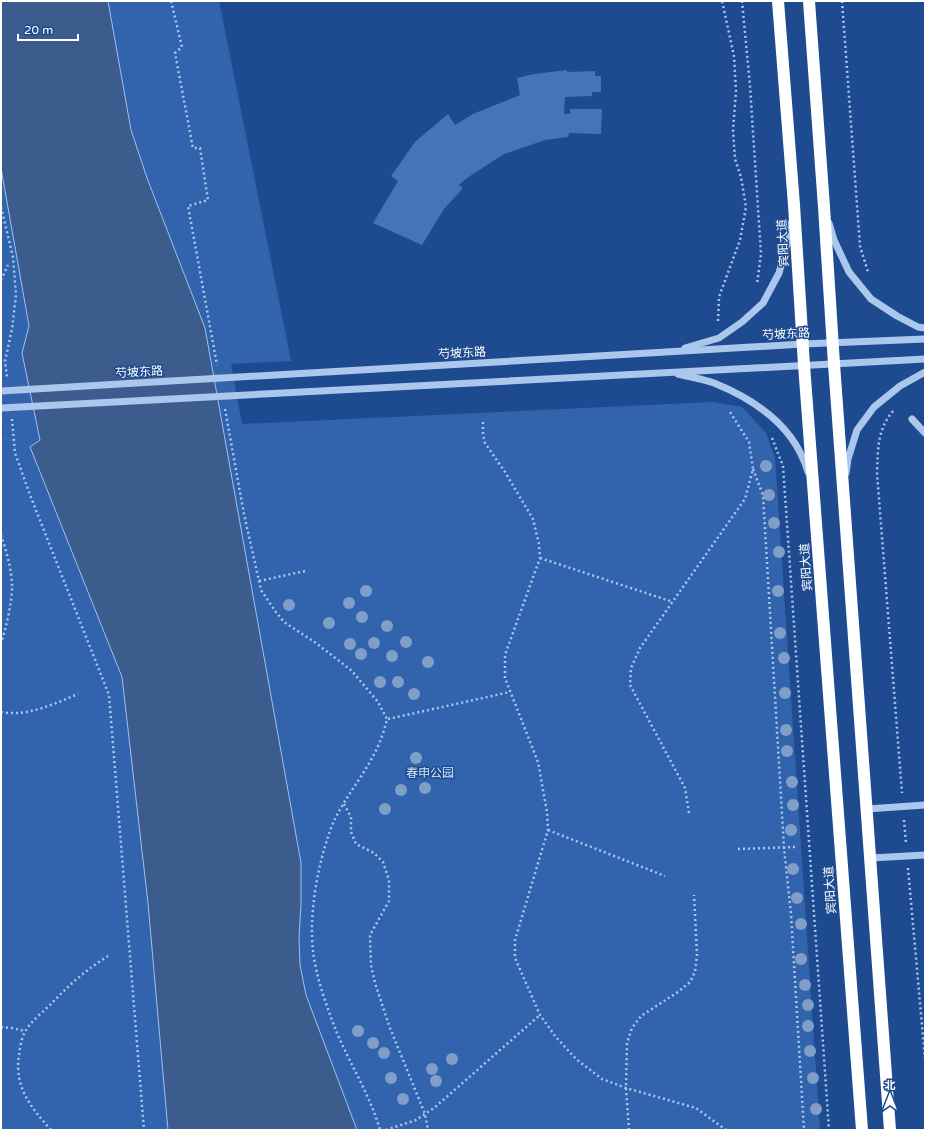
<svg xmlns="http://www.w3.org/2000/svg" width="926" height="1131" viewBox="0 0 926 1131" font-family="'Varela Round','Noto Sans SC',sans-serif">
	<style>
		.green { fill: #3164ad }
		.water { fill: #3b5c8d; stroke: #a0c1ef }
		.building { fill: #4674b7 }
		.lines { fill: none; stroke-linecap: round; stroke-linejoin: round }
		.path { stroke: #acc7ed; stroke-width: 2.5; stroke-dasharray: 2 3; stroke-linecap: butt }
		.minor { stroke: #acc7ed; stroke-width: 7 }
		.highway { stroke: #fff; stroke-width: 12 }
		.tree { fill: #819ec9 }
		.labels { text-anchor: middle; stroke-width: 3; stroke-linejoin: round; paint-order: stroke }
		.street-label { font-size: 12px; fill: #fff; stroke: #1e4b8f }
		.park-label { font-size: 12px; fill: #d2e2f9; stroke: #1e4b8f }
	</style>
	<rect width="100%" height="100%" fill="#1e4b8f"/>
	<path class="green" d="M1 1H219L291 361 231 364 242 424 714 402 742 407 766 433 775 458 820 1130H1V435L3 434 1 412Z"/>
	<path class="water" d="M1 1H108L131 130 147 178 205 328 301 863V904L299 938 300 965 306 995 357 1130H168L148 903 122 677 30 447 40 440 22 353 29 326 1 168Z"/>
	<path class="building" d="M567 70V72L595 71V76H601V92H592V96L565 97 564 114H570V109H602L601 134 569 133 568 137 545 140 504 154 467 178 459 185 463 188 444 209 422 245 373 223 398 181 391 176 415 142 448 114 455 125 473 114 520 95 517 78 534 74Z"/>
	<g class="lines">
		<g class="path">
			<path d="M171 1 182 47 175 53 193 148H200L208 200 188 206 217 365"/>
			<path d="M742 1 750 86 761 254 757 284"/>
			<path d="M842 1 860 246 868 272"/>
			<path d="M1 207 13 257 16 295 12 329 5 361 7 377"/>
			<path d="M1 280 8 265"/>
			<path d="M718 321 719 297 740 240 746 207 741 177 735 159 733 130 736 91 734 56 722 1"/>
			<path d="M225 409 244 514 261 590 275 611 284 622 316 643 352 671 378 702 387 719C384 732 379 746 372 758 358 784 338 806 329 834 317 869 309 914 313 951 316 977 327 1008 337 1033 351 1066 370 1095 380 1130"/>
			<path d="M893 411C877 430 878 449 877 473L902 793"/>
			<path d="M12 419 15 453 30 495 109 695 144 1130"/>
			<path d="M483 422V434L485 443 505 472 533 519 539 544 540 558 505 655V678L538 762 547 812 548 830 515 940V958L540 1015 555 1036 576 1059 602 1079 626 1088 696 1108 726 1130"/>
			<path d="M772 438 783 466 829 1130"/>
			<path d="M753 469 763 495 784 848 791 914 804 1130"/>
			<path d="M1 535C6 550 12 570 12 587 12 602 6 629 1 643"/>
			<path d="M540 558 673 602"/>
			<path d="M259 581 305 571"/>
			<path d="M1 712C27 717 54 704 78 694"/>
			<path d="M388 719 510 692"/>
			<path d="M344 804 351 817V832L356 844 374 853 383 862 389 880V901L370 935 371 965 375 983 390 1028 425 1114 428 1130"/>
			<path d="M689 813 685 788 630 685 631 668 640 648 745 499 753 469 749 442 730 412"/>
			<path d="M904 820 906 843"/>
			<path d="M548 830 665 876"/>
			<path d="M738 849 796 847"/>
			<path d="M908 868 925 1059"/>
			<path d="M1 1027 12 1028 25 1031"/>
			<path d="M51 1130C31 1107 14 1088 19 1055 20 1048 21 1039 25 1032 30 1022 44 1011 52 1003 69 985 87 969 108 956"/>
			<path d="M386 1130 416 1120 434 1108 540 1015"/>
			<path d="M629 1130 626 1088 627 1043 632 1028 641 1016 678 992 690 982 695 972 697 955 694 895"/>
		</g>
		<g class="minor">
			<path d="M829 223 834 240 849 272 871 299 897 316 918 327 925 328"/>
			<path d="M685 348 719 338 742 322 763 303 779 273 788 241 791 223"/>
			<path d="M678 374C690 377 703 379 714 383 756 400 795 427 808 472"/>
			<path d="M1 391 803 344 925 339"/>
			<path d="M1 408 925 359"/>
			<path d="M912 419 925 433"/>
			<path d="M846 473 848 459 857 430 874 407 900 386 925 372"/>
			<path d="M867 809 925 805"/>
			<path d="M871 858 925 855"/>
		</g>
		<g class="highway">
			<path d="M778 1 794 205 804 365 862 1130"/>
			<path d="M809 1 824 207 834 364 890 1130"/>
		</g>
	</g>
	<g class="tree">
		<circle cx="766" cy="466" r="6"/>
		<circle cx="769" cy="495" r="6"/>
		<circle cx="774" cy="523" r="6"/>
		<circle cx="779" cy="552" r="6"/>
		<circle cx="366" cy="591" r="6"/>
		<circle cx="778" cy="591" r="6"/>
		<circle cx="349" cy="603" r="6"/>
		<circle cx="289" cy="605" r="6"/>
		<circle cx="362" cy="617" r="6"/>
		<circle cx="329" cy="623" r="6"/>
		<circle cx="387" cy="626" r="6"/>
		<circle cx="780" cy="633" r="6"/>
		<circle cx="406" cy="642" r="6"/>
		<circle cx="374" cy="643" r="6"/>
		<circle cx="350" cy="644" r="6"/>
		<circle cx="361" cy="654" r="6"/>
		<circle cx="392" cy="656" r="6"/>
		<circle cx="784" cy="658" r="6"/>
		<circle cx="428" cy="662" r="6"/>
		<circle cx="380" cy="682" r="6"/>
		<circle cx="398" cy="682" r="6"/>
		<circle cx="785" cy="693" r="6"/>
		<circle cx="414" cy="694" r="6"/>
		<circle cx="786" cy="730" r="6"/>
		<circle cx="787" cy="751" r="6"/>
		<circle cx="416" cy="758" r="6"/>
		<circle cx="792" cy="782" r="6"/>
		<circle cx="425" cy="788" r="6"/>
		<circle cx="401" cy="790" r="6"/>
		<circle cx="793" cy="805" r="6"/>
		<circle cx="385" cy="809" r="6"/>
		<circle cx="791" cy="830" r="6"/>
		<circle cx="793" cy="869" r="6"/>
		<circle cx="797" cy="898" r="6"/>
		<circle cx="801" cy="924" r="6"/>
		<circle cx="801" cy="959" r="6"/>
		<circle cx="805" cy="985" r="6"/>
		<circle cx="808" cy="1005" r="6"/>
		<circle cx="808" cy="1026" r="6"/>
		<circle cx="358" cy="1031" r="6"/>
		<circle cx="373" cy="1043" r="6"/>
		<circle cx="810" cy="1051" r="6"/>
		<circle cx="384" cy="1053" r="6"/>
		<circle cx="452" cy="1059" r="6"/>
		<circle cx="432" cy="1069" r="6"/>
		<circle cx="391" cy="1078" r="6"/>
		<circle cx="813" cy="1078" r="6"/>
		<circle cx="436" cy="1081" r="6"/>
		<circle cx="403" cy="1099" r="6"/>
		<circle cx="816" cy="1109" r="6"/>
	</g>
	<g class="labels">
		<g class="street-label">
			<text transform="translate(783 243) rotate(-93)" y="4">宾阳大道</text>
			<text transform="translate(786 334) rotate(-3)" y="4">芍坡东路</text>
			<text transform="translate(462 353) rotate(-3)" y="4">芍坡东路</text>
			<text transform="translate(139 372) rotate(-3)" y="4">芍坡东路</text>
			<text transform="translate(806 567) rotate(-94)" y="4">宾阳大道</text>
			<text transform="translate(830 890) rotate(-94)" y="4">宾阳大道</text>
		</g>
		<g class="park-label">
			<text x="430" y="777">春申公园</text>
		</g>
	</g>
	<rect width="926" height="1131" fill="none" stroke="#ffffff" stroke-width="4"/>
	<g transform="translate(890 1095)" stroke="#1e4b8f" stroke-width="3" paint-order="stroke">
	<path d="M0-3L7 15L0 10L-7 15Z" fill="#ffffff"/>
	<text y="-6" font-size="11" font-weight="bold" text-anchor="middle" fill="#ffffff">北</text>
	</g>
	<path d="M18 34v6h60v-6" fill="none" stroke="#ffffff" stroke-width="2"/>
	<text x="24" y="34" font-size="12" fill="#ffffff" stroke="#1e4b8f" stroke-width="3" paint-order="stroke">20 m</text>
</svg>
